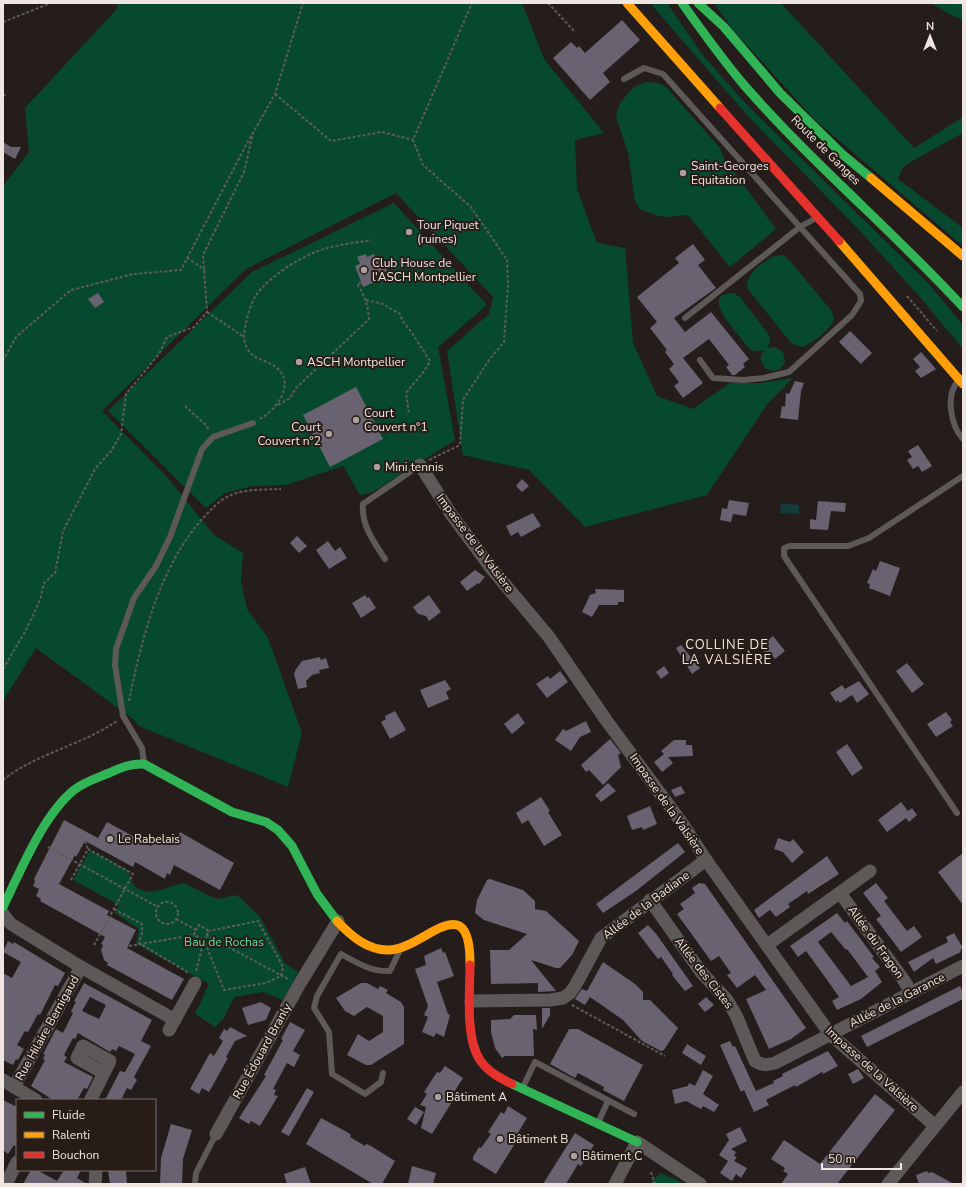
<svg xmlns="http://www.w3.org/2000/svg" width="966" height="1187" viewBox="0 0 966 1187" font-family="'Nunito Sans',sans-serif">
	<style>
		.green { fill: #07492f }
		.water { fill: #16393a }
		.building { fill: #696270; fill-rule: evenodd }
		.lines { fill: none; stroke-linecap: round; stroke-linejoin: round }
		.path { stroke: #605c5b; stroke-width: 2; stroke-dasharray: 3 2; stroke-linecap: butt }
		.lane { stroke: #5d5959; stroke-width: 6 }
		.street { stroke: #5d5959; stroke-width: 13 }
		.fast { stroke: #30b455; stroke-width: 9 }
		.slow { stroke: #ff9f0a; stroke-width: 9 }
		.jam { stroke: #e5322d; stroke-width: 9 }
		.poi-dot { fill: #a8a09c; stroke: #281c17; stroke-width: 1.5 }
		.labels { text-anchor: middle; stroke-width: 4; stroke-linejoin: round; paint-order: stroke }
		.street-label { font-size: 12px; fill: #efe6e2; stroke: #281c17 }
		.poi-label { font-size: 12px; fill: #efe6e2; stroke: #281c17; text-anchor: start }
		.park-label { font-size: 12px; fill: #64dda1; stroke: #281c17 }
		.neighbourhood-label { font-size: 13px; letter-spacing: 1px; fill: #efe6e2; stroke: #281c17 }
	</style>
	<rect width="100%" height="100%" fill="#241d1b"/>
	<g class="green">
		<path d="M117 3H522L544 59 604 133 575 140 577 189 597 243 625 248 633 343 657 396 693 409 730 383H761L793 378 768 403 707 495 585 527 529 470 463 455 447 351 489 314 493 297 396 193 246 269 102 411 167 477 214 535 243 553 241 581 247 609 268 638 302 733 288 787 139 726 133 719 36 648 3 701V186L29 152 25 108 117 9Z"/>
		<path d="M650 3H667L702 54 745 103 928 283 963 325V349L920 297 861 232 747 115Z"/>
		<path d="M714 3H781L914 148 963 117V133L912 161 903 167 898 179 963 228V246L814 119 733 30Z"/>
		<path d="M931 3H963V20L947 13Z"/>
		<path d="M647 82 659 83 666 87 720 148 724 158 776 229 730 267 690 217 685 215 669 217 658 216 640 209 635 201 628 152 616 118 618 107 624 98 634 87Z"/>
		<path d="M394 203 487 305 438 347 455 440 373 492 360 495 343 466 286 485 252 486 225 493 206 508 108 411 252 272Z"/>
		<path d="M779 255H783L789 260 831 310 834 319C831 329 813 343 802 347L792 344 747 288C745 274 766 258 779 255Z"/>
		<path d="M734 293 741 298 769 335 770 342 767 348 775 347 783 352 785 363 779 370 771 371 765 368 760 358 764 350C759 351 756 352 752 350 745 346 740 336 735 331 727 321 703 292 734 293Z"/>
		<path d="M90 850 128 870C135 904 161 889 183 883L217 899 237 895 260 917 285 963 298 972 283 1000 263 992 234 997 224 1018 215 1027 195 1014 209 984 136 944 139 929 115 913 119 905 73 880Z"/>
		<path d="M660 1173 676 1179 683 1184H650Z"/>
	</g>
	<path class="water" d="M781 503 799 505V514L780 513Z"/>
	<g class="building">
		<path d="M622 20 640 40 603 73 610 82 590 100 553 58 571 42 577 48 579 46 585 53Z"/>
		<path d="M3 142 11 147H21L15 159 3 152Z"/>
		<path d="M693 244 705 260 698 265 716 288 674 318 685 332 711 312 749 359 743 364 745 367 735 375H732L726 367 729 365 709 339 683 358 703 383 683 398 674 386 679 382 669 369 674 364 665 352 667 350 650 328 657 322 637 297 679 263 675 258Z"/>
		<path d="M366 254 367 257 374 254 377 260 382 259 387 271 375 276 377 281 363 287 355 266 360 264 357 257Z"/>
		<path d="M98 293 104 302 95 308 88 299Z"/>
		<path d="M850 331 872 353 861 364 839 342Z"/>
		<path d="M921 352 936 369 921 378 915 371 920 367 913 359Z"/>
		<path d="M795 381 804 383 801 391 798 420 780 418 782 406 785 407 786 393 789 394Z"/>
		<path d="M356 387 383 439 330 467 303 415Z"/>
		<path d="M918 445 932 466 922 472 918 466 913 469 907 460 912 457 908 451Z"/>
		<path d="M522 479 529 486 522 492 516 486Z"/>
		<path d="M729 500 749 503 746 516 733 514 731 522 720 520 722 508 727 509Z"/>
		<path d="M818 501 846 503 845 512 831 511 828 530 810 529V519L816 520Z"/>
		<path d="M533 513 541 526 521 537 518 532 511 536 506 526Z"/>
		<path d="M297 536 307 546 299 553 290 543Z"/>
		<path d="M328 541 335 551 340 547 347 558 329 569 316 550Z"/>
		<path d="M880 561 900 568 890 596 869 588 870 584 867 583 873 569 876 571Z"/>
		<path d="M475 570 485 577 479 584 478 583 467 591 460 582Z"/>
		<path d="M595 589 624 590V602H618V605H599L592 617 582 612 590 595 596 593Z"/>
		<path d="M365 595 367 598 369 597 376 608 361 618 352 603Z"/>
		<path d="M429 595 441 612 429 621 426 616 418 614 413 607Z"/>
		<path d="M773 636 785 651 775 659 771 654 768 656 760 646Z"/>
		<path d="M681 645 700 668 692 674 676 648Z"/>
		<path d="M320 657 321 660 326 658 329 668 319 670 320 673 312 675 306 681 307 687 298 689 294 674 296 669 302 661Z"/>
		<path d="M907 663 924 684 912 693 896 671Z"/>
		<path d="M664 666 669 673 661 679 656 672Z"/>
		<path d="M560 671 568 682 547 698 536 684 548 676 550 679Z"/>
		<path d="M445 680 451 689 446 692 449 699 428 708 420 690Z"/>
		<path d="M859 681 869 694 857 703 852 695 840 703 838 700 836 702 830 693 842 685 845 689Z"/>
		<path d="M395 711 406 730 390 739 381 722 386 719 385 716Z"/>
		<path d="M946 712 952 720 950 722 953 726 936 737 927 724Z"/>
		<path d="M518 713 525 723 512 734 504 724Z"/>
		<path d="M586 721 591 732 580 737 571 751 555 740 563 729 566 731Z"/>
		<path d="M610 739 621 753 618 755 621 767 603 785 589 770 586 772 581 765Z"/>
		<path d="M674 740H686V745H692L693 756 668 757 673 763 662 772 654 762 664 754 661 751Z"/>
		<path d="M847 744 863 768 852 776 836 752Z"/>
		<path d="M608 783 616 791 601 802 595 795Z"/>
		<path d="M681 786 685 793 675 797 671 790Z"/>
		<path d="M541 797 550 811 548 812 562 835 544 846 528 820 522 824 516 813Z"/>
		<path d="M901 802 908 811 912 808 917 815 909 822 906 818 887 832 878 820Z"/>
		<path d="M650 806 657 824 643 830 642 827 632 830 627 816Z"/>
		<path d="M64 820 98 838 107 822 151 846 155 840 159 842 162 837 164 839 172 837 173 834 178 837 180 832 234 863 220 890 174 865 170 875 167 873 165 879 135 862 133 867 85 841 76 857 75 855 59 884 109 911 107 915 136 930 127 948 184 979 172 1000 107 965 108 963 104 960 101 950 103 945 101 944 105 937 40 901 41 899 36 896 39 889 33 886 35 881 34 879Z"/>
		<path d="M778 838 790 842 793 839 804 852 792 863 783 852 774 849Z"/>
		<path d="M678 843 685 852 636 891 603 913 596 904Z"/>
		<path d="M963 853V905L938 872Z"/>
		<path d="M827 856 839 874 808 894 807 891 788 904 790 907 776 917 770 910 759 918 754 910Z"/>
		<path d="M490 879 523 890 535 901V909L546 911 579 941 572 955 560 968H556L531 960 556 991 538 992V983L491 984 490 950H509L527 934 484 920 475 913 477 900 487 880Z"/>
		<path d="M699 883 705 884 806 1028 791 1039 769 1049 746 999 766 990 755 975 737 988 727 975 731 973 719 956 711 961 677 914 684 909 680 904 695 893 692 888Z"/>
		<path d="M876 883 888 898 884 901 907 931 914 926 922 937 901 952 876 919 881 916 863 893Z"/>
		<path d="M837 913 845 923 847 921 874 957 872 958 880 967 875 971 882 982 861 999 837 1010 832 1001 839 997 825 977 806 951 798 957 790 946ZM831 932 846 950 847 949 868 977 851 986 818 942Z"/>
		<path d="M648 925 657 935 693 986 685 991 672 975 673 974 661 957 658 959 638 933Z"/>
		<path d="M954 933 963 948 960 950 961 952 936 964 933 958 914 972 908 962 948 942 946 937Z"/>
		<path d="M8 941 13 944 14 942 65 973 58 986 55 985 40 1015 38 1014 28 1032 25 1031 17 1045 24 1049 18 1060 16 1059 13 1065 3 1060V973L12 978 21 962 3 952Z"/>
		<path d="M441 948 443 953 445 952 454 976 437 982 448 1014 450 1015 444 1037 436 1033 434 1037 422 1032 428 1017 424 1015 428 1006 415 969 426 965 424 956Z"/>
		<path d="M603 962 635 984 643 992V1000H650L678 1028 664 1050 661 1051 642 1041 623 1020 590 997 585 1005 575 999 582 989 587 991Z"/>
		<path d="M84 983 152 1020 141 1041 151 1046 134 1077 137 1080 131 1090 127 1088 121 1100H105L120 1071 125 1072 135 1054 119 1046 116 1051 112 1049 110 1052 78 1033 75 1039 73 1038 64 1055 67 1057 64 1062 93 1077 87 1089 84 1088 77 1100H53L31 1086 45 1060 43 1059 45 1055 43 1054 56 1029 63 1033 73 1013 71 1011 76 1002 74 1001ZM90 997 106 1005 99 1019 82 1011Z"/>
		<path d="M361 983H367L378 989 380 986 388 990 386 993 401 1002 404 1007V1044L371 1065H366L347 1055 358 1034 369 1041 383 1032V1016L367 1007 354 1016 345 1011 336 998Z"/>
		<path d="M960 986 963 992V999L867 1047 861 1036Z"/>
		<path d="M706 997 714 1005 705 1012 698 1004Z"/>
		<path d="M261 1002 271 1008 266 1020 248 1025 242 1008Z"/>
		<path d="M542 1008H550V1015L542 1029Z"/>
		<path d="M514 1015H536L537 1030 533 1029 534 1056H505L502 1058 495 1048 491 1032V1020L510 1019Z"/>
		<path d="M290 1022 305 1030 293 1051 300 1055 294 1067 287 1063 273 1089 276 1090 274 1095 278 1096 260 1126 251 1121 249 1124 239 1118 266 1076 264 1075 283 1040 281 1039Z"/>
		<path d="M230 1027 247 1036 235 1041 226 1057 228 1058 209 1092 202 1088 199 1094 190 1089 210 1053 214 1056 223 1041 219 1038 224 1029 227 1031Z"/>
		<path d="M569 1029H578L643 1065 624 1101 603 1090 604 1087 578 1073 575 1078 550 1064Z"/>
		<path d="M730 1041 733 1047 735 1046 756 1091 774 1083 773 1081 783 1076 782 1074 828 1051 838 1066 823 1074 822 1072 796 1087 795 1085 766 1100 769 1105 754 1112 744 1090 741 1092 720 1045Z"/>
		<path d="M687 1044 706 1056 701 1065 682 1053Z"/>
		<path d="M445 1066 463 1078 449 1100 452 1102 432 1134 421 1128 426 1107 420 1105 427 1094 424 1092 437 1072 440 1073Z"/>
		<path d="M858 1069 864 1078 853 1084 848 1074Z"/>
		<path d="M703 1070 713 1076 703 1094 719 1105 714 1112 703 1106 701 1109 686 1101 675 1104 672 1090 688 1086 689 1083 695 1086Z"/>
		<path d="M307 1088 314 1092 289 1136 281 1132Z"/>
		<path d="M875 1094 895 1110 837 1184H781L788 1174 783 1171 785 1168 771 1159 784 1140 820 1164Z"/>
		<path d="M3 1100 17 1107V1147L14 1145 8 1154 3 1150Z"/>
		<path d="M508 1106 527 1118 513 1141 516 1142 496 1174 473 1160V1157L479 1147 481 1148 491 1134 488 1132 501 1112 504 1114Z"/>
		<path d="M415 1107 424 1112 416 1125 407 1119Z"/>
		<path d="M321 1118 347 1132 351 1135 350 1137 365 1146 366 1144 371 1146 395 1161 382 1184H373L306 1144Z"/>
		<path d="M171 1124 192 1130 183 1159 182 1184H160L161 1158Z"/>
		<path d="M740 1127 747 1141 731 1149 736 1152 734 1156 737 1157 734 1161 747 1168 741 1178 736 1174 732 1181 720 1173 728 1161 719 1155 729 1140 726 1134Z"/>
		<path d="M575 1133 594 1145 581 1166 578 1164 566 1184H543Z"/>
		<path d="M412 1166 436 1173 433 1184H408Z"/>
		<path d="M305 1167 311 1184H287L284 1174Z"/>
		<path d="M31 1170H37L57 1181 64 1170H81L77 1178 87 1184H23Z"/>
		<path d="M108 1170H126L127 1184H110Z"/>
		<path d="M927 1171 928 1173 932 1172 954 1184H919L916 1175Z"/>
	</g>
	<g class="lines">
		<g class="path">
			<path d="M548 3 574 31"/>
			<path d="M3 22 51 3"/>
			<path d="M3 94 5 96"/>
			<path d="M275 94 331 141 382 132 413 140"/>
			<path d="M187 258 205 270"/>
			<path d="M907 296 937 331"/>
			<path d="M366 300 383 304 400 314 402 320 412 333 430 361C423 375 415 381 406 393L409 414"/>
			<path d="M207 312 244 337"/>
			<path d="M3 361 16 337 71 290 133 274 181 270 245 147 275 94 303 3"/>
			<path d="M278 405 290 398 296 388 369 319C368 305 365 296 357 284L361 283"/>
			<path d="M185 406 207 426 209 431"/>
			<path d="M260 419C276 410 296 384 277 368 268 360 253 360 247 348 242 339 245 328 247 318 249 311 252 302 256 295 268 278 298 258 318 251 334 245 354 243 371 240"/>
			<path d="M429 460 460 445 463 400 489 360 504 342 508 284 507 260 471 207 423 165 413 140 472 3"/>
			<path d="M3 669 26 630 40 600 44 583 55 573 63 531 95 469 111 451 121 434 126 394 159 354 167 337 194 327 207 312 203 255 244 172 253 133"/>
			<path d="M129 701C142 637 159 569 202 519 210 511 217 502 227 497 243 488 264 490 281 489"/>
			<path d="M3 780C35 754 82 745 117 721"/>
			<path d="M85 841 88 849"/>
			<path d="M48 847 158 907"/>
			<path d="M71 880 88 849 133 874 94 945"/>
			<circle cx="167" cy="913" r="11"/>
			<path d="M114 909 142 924V933L139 943 189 973"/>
			<path d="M176 919 196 930 194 935 204 940 209 931 199 925 196 930"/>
			<path d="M206 935 290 980"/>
			<path d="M129 946 194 935"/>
			<path d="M196 971 204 940 224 990 266 983 281 976 283 968 281 963 258 921 209 931"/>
			<path d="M572 1005 665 1056"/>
			<path d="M651 1172 655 1184"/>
		</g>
		<g class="lane">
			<path d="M624 79 644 68 663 74 800 227 816 218"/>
			<path d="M685 318 800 227 860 294 861 301 852 315 789 372 764 378 743 380 713 378 700 360"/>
			<path d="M958 381C945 396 951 426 963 439"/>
			<path d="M385 559C374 542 361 525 363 504L420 465"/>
			<path d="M144 763 142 748 123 716 115 665 116 649 134 598 156 566 170 537 202 449 213 437 253 423"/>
			<path d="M957 813 784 556V548L790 546H848L869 538 963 476"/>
			<path d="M383 1073 381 1082 365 1094 332 1074 329 1032 314 1008 317 996 341 954C357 963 372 972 390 971L399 952"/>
			<path d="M523 1087 535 1062 634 1114"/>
			<path d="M598 1123 608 1101"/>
			<path d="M195 1184 196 1173 216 1134"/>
		</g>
		<g class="street">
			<path d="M420 465 451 514 491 568 549 637 606 720 682 823 706 860 830 1034 934 1125"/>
			<path d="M840 893 903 979 911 992"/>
			<path d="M650 900 701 972 727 1000 736 1015 755 1061C763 1066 767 1065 775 1063L963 966"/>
			<path d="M3 914 11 924 81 967 14 1087 36 1100"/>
			<path d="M767 945 870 871"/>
			<path d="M81 967 175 1020"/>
			<path d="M471 1001 550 1000 563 998 570 993 575 986 601 938 706 860"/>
			<path d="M169 1030 195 983"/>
			<path d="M3 1080 14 1087"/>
			<path d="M91 1100V1099L110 1061 83 1046 77 1058 104 1073"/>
			<path d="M216 1134 299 985 338 921"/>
			<path d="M6 1184 17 1162"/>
			<path d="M95 1184 96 1170"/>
			<path d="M615 1184 637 1142 700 1184"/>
			<path d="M888 1184 963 1092"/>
		</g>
		<g class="fast">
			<path d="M682 3C702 31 722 59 744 85 812 163 893 231 963 307"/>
			<path d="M698 3 724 27 780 93 842 154 871 178"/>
			<path d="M3 907C20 872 43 815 74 790 84 782 97 778 109 773 121 768 131 763 144 764L232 812 266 822 278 830 292 846 317 894 337 921"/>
			<path d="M512 1084 637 1142"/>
		</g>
		<g class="slow">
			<path d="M627 3 720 108"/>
			<path d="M871 178 963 256"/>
			<path d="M839 241 963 384"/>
			<path d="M337 921C351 936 368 951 390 950 423 949 471 884 470 965"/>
		</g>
		<g class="jam">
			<path d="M720 108 839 241"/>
			<path d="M470 965C470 991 465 1038 480 1060 488 1072 500 1078 512 1084"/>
		</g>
	</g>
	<g class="poi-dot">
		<circle cx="683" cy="173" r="4"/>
		<circle cx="409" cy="232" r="4"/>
		<circle cx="364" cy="270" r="4"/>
		<circle cx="299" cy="362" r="4"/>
		<circle cx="356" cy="420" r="4"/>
		<circle cx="329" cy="434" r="4"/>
		<circle cx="377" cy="467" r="4"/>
		<circle cx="110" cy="839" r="4"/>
		<circle cx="438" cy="1097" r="4"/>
		<circle cx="500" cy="1139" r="4"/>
		<circle cx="574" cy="1156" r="4"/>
	</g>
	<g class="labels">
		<g class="street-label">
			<text transform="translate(826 150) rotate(45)" y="4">Route de Ganges</text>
			<text transform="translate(475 543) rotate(53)" y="4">Impasse de la Valsière</text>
			<text transform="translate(667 804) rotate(55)" y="4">Impasse de la Valsière</text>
			<text transform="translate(646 905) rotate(-37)" y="4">Allée de la Badiane</text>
			<text transform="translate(876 942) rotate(54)" y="4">Allée du Fragon</text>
			<text transform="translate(704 973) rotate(52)" y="4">Allée des Cistes</text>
			<text transform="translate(897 1000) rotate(-27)" y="4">Allée de la Garance</text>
			<text transform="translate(47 1028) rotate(-61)" y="4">Rue Hilaire Bernigaud</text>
			<text transform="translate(262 1051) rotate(-61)" y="4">Rue Édouard Branly</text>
			<text transform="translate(872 1069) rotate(42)" y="4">Impasse de la Valsière</text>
		</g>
		<g class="poi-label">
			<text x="691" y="170">Saint-Georges<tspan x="691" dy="14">Equitation</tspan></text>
			<text x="417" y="229">Tour Piquet<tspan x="417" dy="14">(ruines)</tspan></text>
			<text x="372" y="267">Club House de<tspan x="372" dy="14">l'ASCH Montpellier</tspan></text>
			<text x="307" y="366">ASCH Montpellier</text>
			<text x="364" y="417">Court<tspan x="364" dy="14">Couvert n°1</tspan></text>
			<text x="321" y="431" text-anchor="end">Court<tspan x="321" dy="14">Couvert n°2</tspan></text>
			<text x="385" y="471">Mini tennis</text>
			<text x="118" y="843">Le Rabelais</text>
			<text x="446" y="1101">Bâtiment A</text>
			<text x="508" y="1143">Bâtiment B</text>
			<text x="582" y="1160">Bâtiment C</text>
		</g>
		<g class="park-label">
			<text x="224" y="946">Bau de Rochas</text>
		</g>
		<g class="neighbourhood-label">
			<text x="727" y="649">COLLINE DE<tspan x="727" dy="15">LA VALSIÈRE</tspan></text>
		</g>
	</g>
	<rect width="966" height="1187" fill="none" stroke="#efe6e2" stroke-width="8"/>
	<rect x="16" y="1099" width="140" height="72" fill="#281c17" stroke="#786d68"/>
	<rect x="24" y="1112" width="20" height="6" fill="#30b455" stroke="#786d68"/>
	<text x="52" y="1119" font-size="12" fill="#efe6e2">Fluide</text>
	<rect x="24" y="1132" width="20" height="6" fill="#ff9f0a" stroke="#786d68"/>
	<text x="52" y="1139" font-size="12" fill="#efe6e2">Ralenti</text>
	<rect x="24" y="1152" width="20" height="6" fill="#e5322d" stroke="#786d68"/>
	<text x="52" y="1159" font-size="12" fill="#efe6e2">Bouchon</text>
	<g transform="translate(930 36)" stroke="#281c17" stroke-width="3" paint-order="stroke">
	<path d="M0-3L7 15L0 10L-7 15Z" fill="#efe6e2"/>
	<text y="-6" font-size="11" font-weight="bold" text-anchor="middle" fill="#efe6e2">N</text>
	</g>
	<path d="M822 1163v6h79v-6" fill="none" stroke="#efe6e2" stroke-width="2"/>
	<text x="828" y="1163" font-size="12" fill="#efe6e2" stroke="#281c17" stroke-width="3" paint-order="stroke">50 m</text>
</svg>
